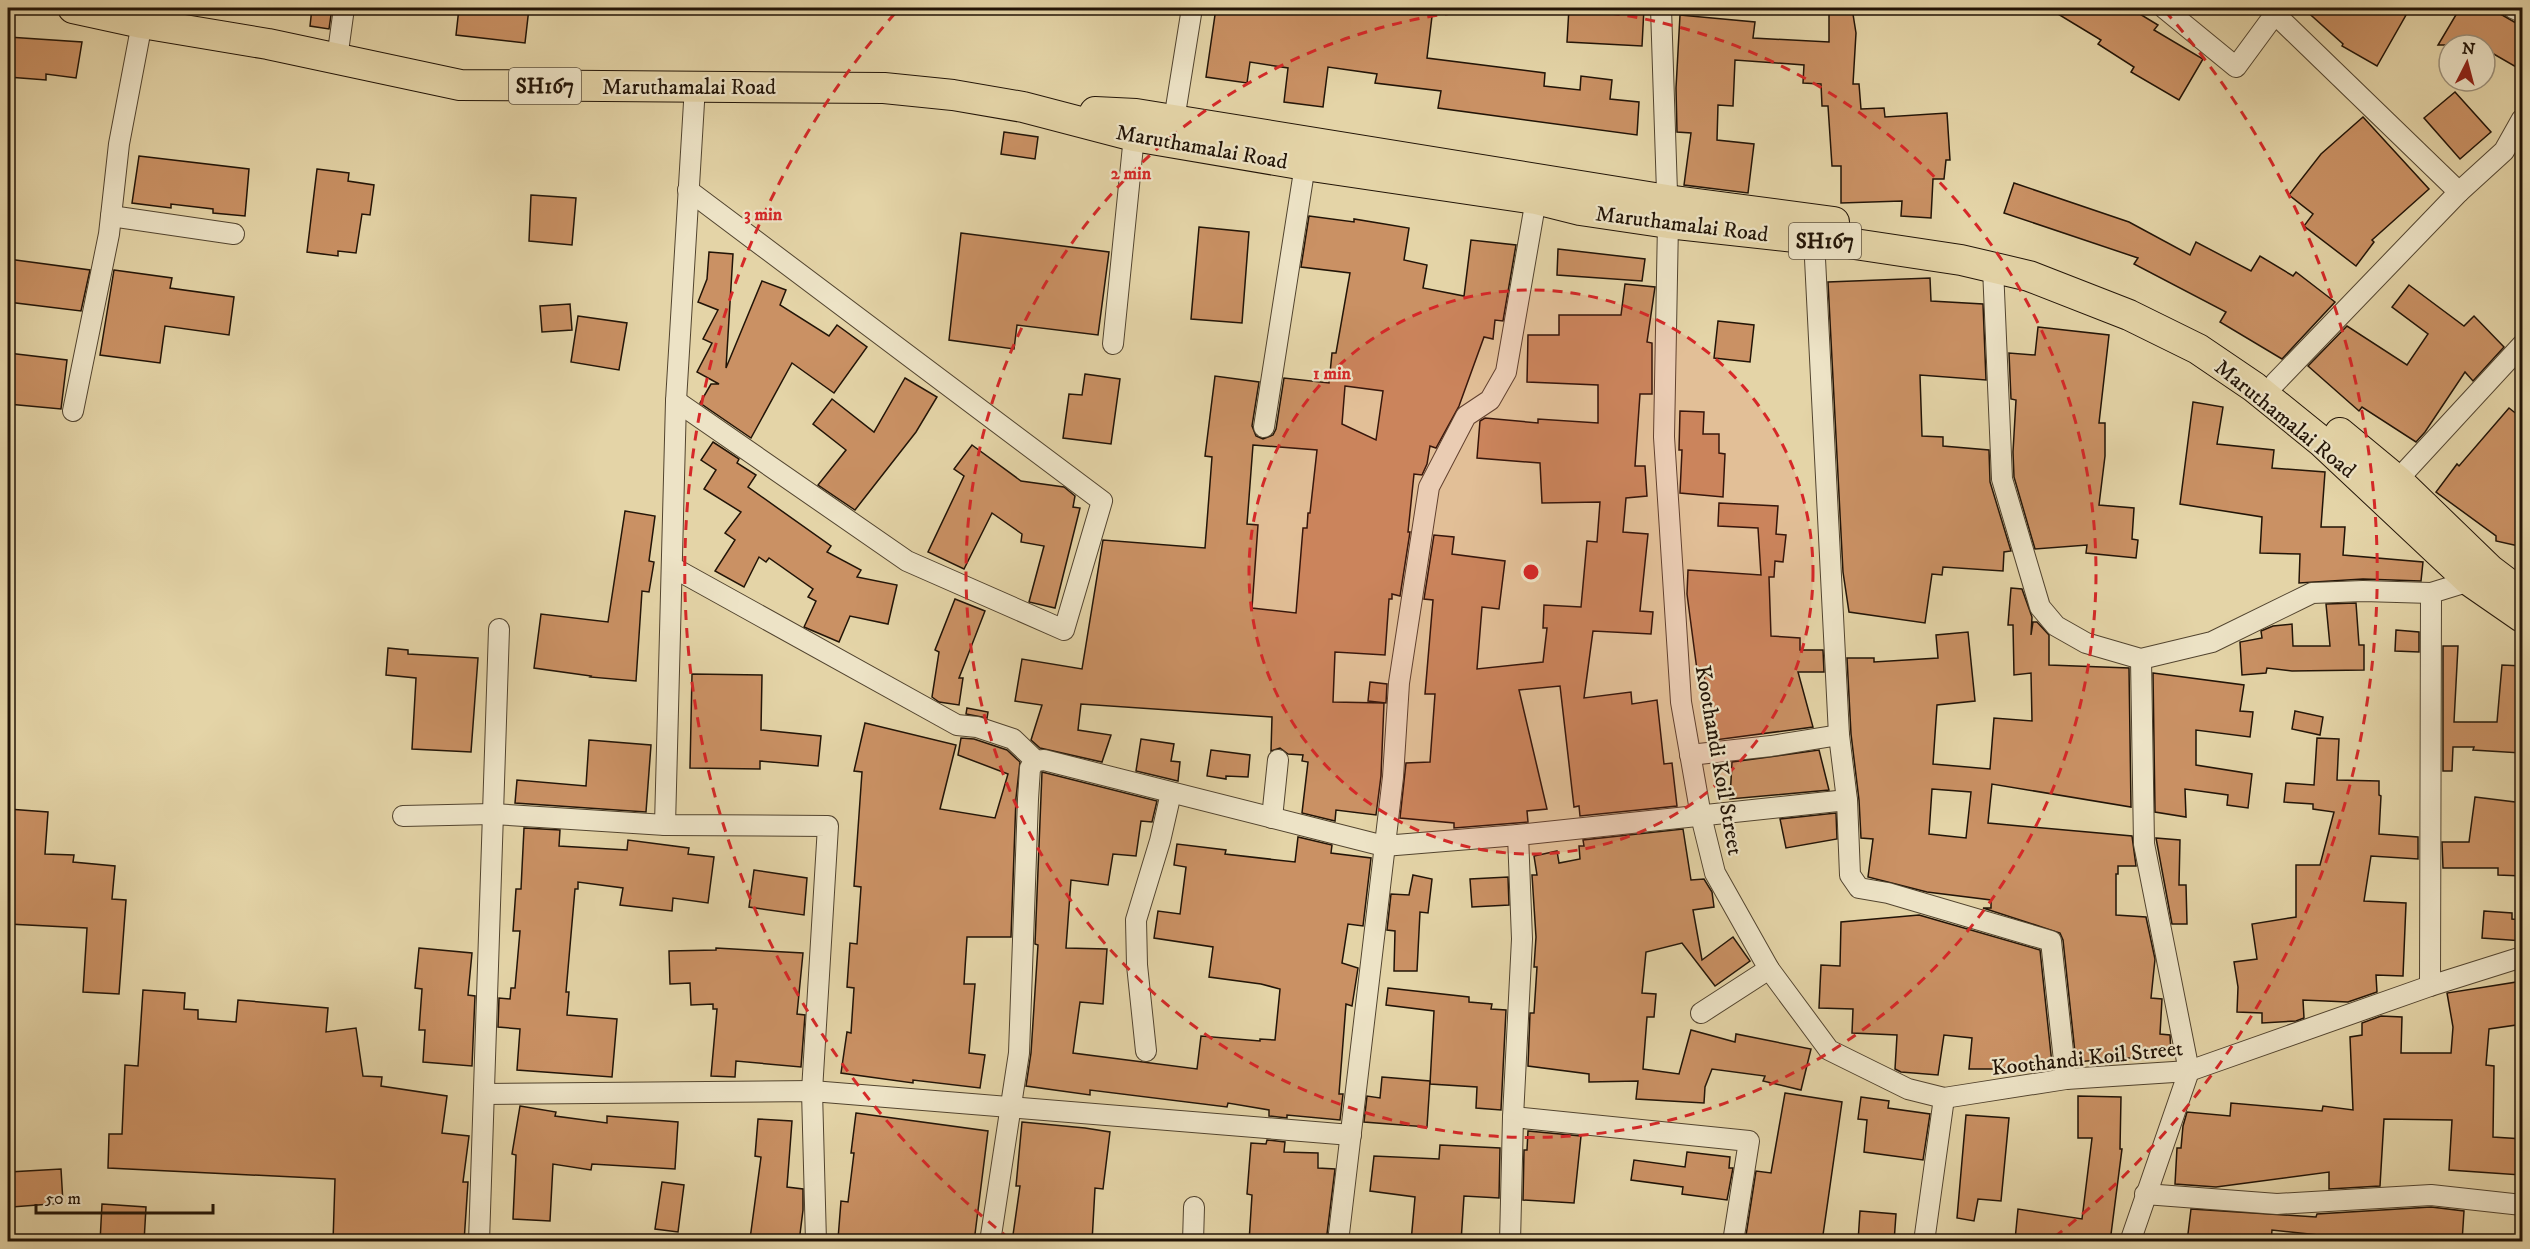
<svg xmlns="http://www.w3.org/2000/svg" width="2530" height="1249" viewBox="0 0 2530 1249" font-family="'IM FELL DW Pica',serif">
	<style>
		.building { fill: #ca9164; stroke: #221407; stroke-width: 1.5; fill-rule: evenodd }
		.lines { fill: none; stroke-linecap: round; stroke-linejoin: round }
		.minor-casing { stroke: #52442f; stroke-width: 22 }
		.primary-casing { stroke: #221407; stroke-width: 32 }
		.minor { stroke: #ede3c6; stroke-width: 20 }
		.primary { stroke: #e4d4a7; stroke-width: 30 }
		.ring { fill: none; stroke: #d62828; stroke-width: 3; stroke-dasharray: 10 8 }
		.labels { text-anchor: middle; stroke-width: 4.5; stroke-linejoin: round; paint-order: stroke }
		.shield { fill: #ede3c6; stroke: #5f5240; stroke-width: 1.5 }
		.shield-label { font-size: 21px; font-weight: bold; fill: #221407 }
		.street-label { font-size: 22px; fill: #221407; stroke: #ede3c6 }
		.centre { fill: #d62828; stroke: #ede3c6; stroke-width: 3 }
		.ring-label { font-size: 18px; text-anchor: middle; font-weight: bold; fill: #d62828; stroke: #ede3c6; stroke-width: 4.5; stroke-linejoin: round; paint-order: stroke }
	</style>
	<rect width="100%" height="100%" fill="#e4d4a7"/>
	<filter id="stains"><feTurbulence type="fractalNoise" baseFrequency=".00333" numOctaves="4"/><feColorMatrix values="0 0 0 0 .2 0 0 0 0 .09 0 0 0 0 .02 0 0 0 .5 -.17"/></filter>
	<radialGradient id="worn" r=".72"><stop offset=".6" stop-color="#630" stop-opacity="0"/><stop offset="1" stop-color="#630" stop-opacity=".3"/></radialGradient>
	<g class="building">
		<path d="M312 8H332L329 29 310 26Z"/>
		<path d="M459 8H529L525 43 456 35Z"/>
		<path d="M1216 8H1433L1427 58 1545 73 1544 86 1580 90 1581 76 1612 80 1610 99 1639 102 1637 135 1438 108 1441 91 1375 83 1377 74 1328 67 1323 107 1284 102 1288 68 1250 62 1247 83 1206 77Z"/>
		<path d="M1569 8H1644L1642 46 1567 42Z"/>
		<path d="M1829 8H1852L1856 33 1853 84H1859L1861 109 1884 108 1885 117 1947 113 1950 160H1946L1944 179H1933L1931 218 1901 216 1902 201 1841 203V166H1832L1828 106H1822L1821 84 1803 83 1804 65 1735 60 1733 106 1718 105 1717 140 1754 144 1748 193 1684 185 1691 133 1677 132 1676 88 1680 15 1755 22 1753 38 1829 42Z"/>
		<path d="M2048 8H2130L2158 25 2154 30 2203 59 2179 100 2131 72 2134 67 2098 44 2101 40Z"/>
		<path d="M2303 8H2391L2406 15 2377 66 2342 46 2343 44Z"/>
		<path d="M2460 8H2490L2523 27V71L2485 49V45H2438Z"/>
		<path d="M8 37 82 42 76 78 46 74V80L8 77Z"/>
		<path d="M2455 92 2491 132 2460 159 2424 118Z"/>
		<path d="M2363 117 2429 189 2372 240 2374 242 2356 266 2304 226 2313 214 2289 195 2321 154Z"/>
		<path d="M1004 132 1038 137 1035 159 1001 154Z"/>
		<path d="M139 156 249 169 245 216 213 213V209L171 204V208L132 203Z"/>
		<path d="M317 169 349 173 348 181 374 185 370 215 362 214 356 253 338 251V256L307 252Z"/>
		<path d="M2014 183 2129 222 2190 255 2196 242 2251 271 2260 256 2293 276 2296 272 2335 302 2282 359 2220 322 2226 312 2134 264 2138 258 2004 213Z"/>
		<path d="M531 195 576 198 572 245 529 241Z"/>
		<path d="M1309 216 1354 222V219L1409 228 1404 260 1427 265 1423 288 1464 296 1471 240 1516 245 1503 321 1495 320 1493 339 1484 337 1459 406 1436 448 1430 446 1427 464 1422 475 1414 474 1408 532H1410L1400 596 1392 594V599H1389L1385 655 1335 652 1333 702 1384 703 1381 776 1376 815 1336 810 1335 821 1302 813 1308 762 1302 761 1303 755 1288 754 1280 748 1271 751 1272 717 1081 704 1078 730 1111 735 1102 762 1040 748 1031 740 1042 705 1015 701 1022 659 1082 669 1103 540 1205 548 1212 457 1205 456 1215 376 1259 382 1252 426 1256 436 1263 439 1273 435 1276 429 1284 378 1329 383 1332 353H1336L1350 273 1301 267ZM1345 386 1383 391 1376 440 1342 424ZM1253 445 1317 450 1310 513H1308L1307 528H1303L1296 613 1252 608 1258 525 1247 524Z"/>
		<path d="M1199 227 1249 232 1242 323 1191 319Z"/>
		<path d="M961 233 1109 252 1098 335 1017 325 1014 349 949 340Z"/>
		<path d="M1558 249 1645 259 1642 281 1557 275Z"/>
		<path d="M709 252 733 254 726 368 762 281 786 290 780 305 829 336 837 325 867 347 834 393 792 363 751 438 700 403 711 384H719L697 372 712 343 703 339 718 310 698 302 707 279Z"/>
		<path d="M8 259 90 270 81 311 8 302Z"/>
		<path d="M114 270 172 278 170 288 234 297 229 335 165 326 160 363 100 355Z"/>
		<path d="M1930 278 1931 301 1983 304 1986 380 1920 375 1922 436 1943 437V446L1989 450 1990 482 2011 551 2004 552 2003 571 1943 567 1942 575 1932 574 1925 623 1849 612 1843 572 1828 282Z"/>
		<path d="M1625 284 1655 287 1647 342 1652 343V394H1640L1635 466H1645L1647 496 1626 498 1623 532 1648 534 1640 611 1653 612 1651 634 1593 631 1584 698 1631 692 1632 704 1657 700 1664 764 1672 763 1677 806 1580 816 1579 806 1574 807 1560 686 1519 690 1547 809 1527 811 1528 822 1454 828V823L1400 818 1406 763 1430 762 1435 694H1425L1433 600 1424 599 1434 535 1454 537 1452 554 1505 561 1499 609 1482 607 1477 669 1543 662 1547 628H1543L1544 605 1581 607 1587 541 1597 542 1600 502 1542 503 1540 463 1477 458 1480 421 1485 418 1538 423V419L1598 423V385L1527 382 1528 335H1559V315H1621Z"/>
		<path d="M2409 285 2464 326 2474 316 2504 347 2473 381 2465 372 2425 432 2416 442 2362 407 2359 411 2308 366 2347 326 2407 365 2428 334 2392 307Z"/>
		<path d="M570 304 572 330 542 332 540 306Z"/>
		<path d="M578 316 627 323 619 370 571 362Z"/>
		<path d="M1718 321 1754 325 1750 362 1714 358Z"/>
		<path d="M2038 327 2109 335 2099 423H2105V456L2099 505 2134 508 2132 539 2138 540 2136 558 2086 553 2087 545 2035 549 2014 477 2013 452 2016 400 2011 399 2009 353 2035 355Z"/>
		<path d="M8 353 67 360 61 409 8 404Z"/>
		<path d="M1085 374 1120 379 1111 444 1063 438 1069 394 1082 395Z"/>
		<path d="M905 378 937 397 916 432 855 510 818 485 846 450 813 424 832 399 874 432Z"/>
		<path d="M2193 402 2223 407 2217 444 2274 450 2272 468 2325 472 2321 527H2345L2343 555 2423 562 2421 581 2363 579 2299 583 2300 554 2260 553 2262 517 2180 504Z"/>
		<path d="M2509 408 2523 419V547L2496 541V536L2436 492 2457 464 2459 466Z"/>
		<path d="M1680 411 1704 412 1703 434H1719V453L1725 454 1723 497 1680 493 1682 450H1679Z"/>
		<path d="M713 442 739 459 737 463 756 475 748 487 831 546 827 552 861 570 857 577 897 585 888 624 850 616 839 642 804 627 816 601 808 597 813 589 769 558 766 562 759 557 744 587 715 571 735 540 725 533 741 512 704 489 716 470 701 460Z"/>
		<path d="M972 445 1021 481 1064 487 1075 496 1073 507 1080 508 1055 608 1029 602 1044 546 1021 542 1022 534 992 513 964 569 928 552 964 476 954 469Z"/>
		<path d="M1719 503 1778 506 1776 534 1786 535 1783 562 1775 561 1774 577H1769L1771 636 1800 638V650H1823L1824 672H1798L1813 727 1715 740 1703 670H1697L1687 594 1688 570 1761 575 1758 528 1718 526Z"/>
		<path d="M625 511 655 516 649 561 654 562 649 592 642 591 636 681 590 677 591 676 534 668 541 614 608 622Z"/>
		<path d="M2011 588 2022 589 2032 617 2031 635 2033 622H2037L2049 635V665L2129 668 2131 807 1992 784 1988 823 2132 836 2136 866H2118V874H2116V915L2146 917 2155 959 2151 998 2162 999 2160 1034 2170 1035 2171 1054 2153 1052V1058H2121L2076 1062 2063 940 2060 933 1983 908H1991V900L1927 892 1868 877 1873 839 1861 838 1859 800 1851 734 1847 658H1874V662L1938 658 1936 635 1968 632 1975 701 1937 705 1933 764 1990 769 1994 718 2032 721 2031 673 2014 675 2013 625H2008ZM1932 789 1971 792 1966 838 1929 834Z"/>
		<path d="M955 599 985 611 959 678H963L959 705 939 702 932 697 939 652 935 650Z"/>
		<path d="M2356 603 2359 645H2364V670L2292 671 2267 668 2266 673 2242 675 2240 642 2262 638 2261 631 2273 626 2292 624 2293 646H2330L2326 604Z"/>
		<path d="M2396 630 2419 632V652L2395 651Z"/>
		<path d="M2443 646H2458L2454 722H2497L2502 665 2523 666 2521 753 2473 750 2474 747H2453L2452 771H2443Z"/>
		<path d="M388 648 408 650V654L478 658 471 752 412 749 416 678 386 675Z"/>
		<path d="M2153 673 2244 685 2240 711 2253 712 2250 737 2196 730V765L2252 774 2248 808 2227 805 2228 795 2185 789 2186 817 2155 812Z"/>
		<path d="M692 674 762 675 761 730 821 736 818 766 760 761V769L690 768Z"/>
		<path d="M1370 682 1387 684 1386 703 1368 701Z"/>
		<path d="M967 708 988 712 987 718 966 714Z"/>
		<path d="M2295 711 2323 717 2320 735 2292 729Z"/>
		<path d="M865 723 956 745 940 809 995 818 1008 774 958 755 961 738 974 739 1007 750 1020 762 1016 798 1011 937H967L964 984H975L969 1053 985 1055 980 1088 913 1080V1083L841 1073 847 1032 851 1033 854 988 847 987 850 943 857 944 861 887 854 886 862 772 854 771Z"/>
		<path d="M2317 738 2339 739 2337 780 2379 781V795L2381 796 2379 834 2418 837V859L2371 856 2364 901 2406 903 2403 976 2376 975 2377 992 2348 1002 2303 1000 2304 1018 2296 1021 2262 1023V1013L2237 1012 2238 987 2234 962 2257 959 2252 924 2296 917V865H2320L2334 812 2313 809V804L2284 802 2286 783 2314 785Z"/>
		<path d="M1141 739 1174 744 1171 761 1180 762 1178 781 1136 771Z"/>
		<path d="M589 740 651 745 646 812 515 803 517 780 586 786Z"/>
		<path d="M1211 750 1250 755 1248 777 1226 776V779L1207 776Z"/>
		<path d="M1819 750 1829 790 1730 799 1732 762Z"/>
		<path d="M1042 772 1157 801 1152 822 1141 821 1136 856 1113 854 1108 885 1071 880 1066 948 1107 949 1103 1004 1080 1002 1073 1053 1197 1069 1201 1036 1260 1041V1039L1275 1040 1280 989 1261 984 1209 977 1213 947 1154 938 1158 911 1180 914 1186 867 1174 865 1177 844 1226 850 1225 854 1295 862 1298 837 1332 845 1331 853 1371 858 1363 926 1348 924 1342 963 1358 968 1352 1006 1346 1004 1339 1094H1343L1340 1120 1287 1115V1118L1269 1116V1110L1228 1103 1227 1107 1090 1090V1095L1026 1086 1031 1053 1038 945 1035 944Z"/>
		<path d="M2475 797 2523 803V876L2498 875V868H2443L2442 842H2469Z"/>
		<path d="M8 809 48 812 45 854 74 855 73 862 115 866 112 899 126 900 119 994 83 992 87 928 8 924Z"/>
		<path d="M1836 813 1837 839 1786 848 1780 819Z"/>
		<path d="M524 828 560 830 559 846 627 850 628 840 689 848 688 854 714 857 708 903 673 898 672 911 620 905 623 888 578 882V889H575L566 992H569L567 1015 617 1019 612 1077 517 1070 520 1029 498 1027 499 998 510 999 511 988H515L520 931H513L516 889H521Z"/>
		<path d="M1683 829 1691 880 1704 879 1712 892 1714 907 1693 910 1702 960 1733 937 1750 961 1715 986 1682 943 1646 952 1642 993 1656 994 1654 1017H1647L1643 1069 1679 1074 1691 1030 1735 1042 1736 1034 1811 1049 1801 1090 1763 1081 1765 1076 1712 1069 1705 1087 1704 1103 1636 1099 1638 1081 1589 1082V1074L1528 1066 1530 1013H1534L1537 967H1534L1536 937 1532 875H1537L1534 856 1557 851 1559 863 1580 859 1579 846H1584L1583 840Z"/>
		<path d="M2156 838 2180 840 2179 885H2186L2187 924H2172Z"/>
		<path d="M754 870 807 878 804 915 749 907Z"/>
		<path d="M1413 875 1432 879 1428 913 1420 912 1417 971H1394L1395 931 1387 930 1391 894 1409 895Z"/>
		<path d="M1508 877 1509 905 1472 907 1470 879Z"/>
		<path d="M2484 911 2512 913V919L2523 920V941L2482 938Z"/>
		<path d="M1919 915 2040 950 2052 1064 1996 1069H1969L1972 1038 1944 1035 1938 1075 1901 1072 1895 1069 1897 1035 1852 1033 1853 1009 1819 1008 1821 965 1840 966 1841 922Z"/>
		<path d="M419 948 472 953 468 995 475 996 472 1066 423 1062 425 1030H419L422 989 415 988Z"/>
		<path d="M716 948 803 953 797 1014 805 1015 801 1067 736 1061 735 1077 711 1076 717 1009H713V1004L691 1005 690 983 670 984 669 951 716 950Z"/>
		<path d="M2523 981V1024L2489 1029 2486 1065 2494 1066 2493 1137 2523 1139 2521 1175 2449 1170 2452 1120 2384 1119 2380 1186 2329 1189V1172L2216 1187 2175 1184 2177 1148H2181L2183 1126 2187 1112 2230 1116 2231 1103 2322 1111 2323 1106 2353 1110 2350 1037 2362 1035V1023L2381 1016 2402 1017 2401 1053H2451L2453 1027 2447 993Z"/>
		<path d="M1388 988 1469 997V1002L1492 1004 1491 1009 1506 1010 1501 1110 1476 1108 1477 1087 1430 1084 1434 1011 1386 1005Z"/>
		<path d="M143 990 185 993 184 1009 198 1010V1019L236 1022 238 1000 328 1008 326 1032 356 1028 363 1076 382 1077 381 1086 447 1096 442 1133 469 1136 463 1182H468L464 1242H333L335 1179 108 1168 109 1134H122L125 1065 138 1066Z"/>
		<path d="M1382 1077 1430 1081 1427 1127 1364 1122 1367 1096 1380 1098Z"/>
		<path d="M1785 1093 1842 1102 1822 1242H1745L1756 1171 1771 1173Z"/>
		<path d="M2078 1096 2121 1097 2120 1149H2122L2110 1242 2015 1240 2018 1209 2082 1219 2092 1138H2078Z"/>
		<path d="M1861 1097 1889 1101 1888 1108 1930 1114 1923 1160 1864 1152 1867 1120 1858 1119Z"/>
		<path d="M520 1106 556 1112 555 1116 607 1123V1116L678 1122 675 1169 592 1164 591 1170 553 1164 550 1221 513 1219 516 1155 512 1154Z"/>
		<path d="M856 1113 988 1131 974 1242H863L838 1239 841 1201 848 1202 854 1153H851Z"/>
		<path d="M1966 1115 2009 1118 2001 1201 1978 1199 1974 1221 1957 1218Z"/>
		<path d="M758 1119 792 1121 787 1187 803 1189V1210L799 1242 750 1239 761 1157 755 1156Z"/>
		<path d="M1022 1122 1085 1128 1110 1132 1103 1189 1095 1188 1092 1242H1012L1020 1186H1016Z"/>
		<path d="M1528 1131 1581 1136 1574 1203 1523 1200 1524 1150H1527Z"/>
		<path d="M1267 1140 1285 1142 1284 1152 1318 1153V1168L1335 1169 1326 1242H1249L1252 1195 1247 1194 1251 1143 1266 1144Z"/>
		<path d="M1440 1145 1500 1148 1499 1198 1464 1196 1461 1242H1411L1415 1197 1370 1191 1374 1156 1439 1159Z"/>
		<path d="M1687 1152 1730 1157 1729 1168H1733L1727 1200 1682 1194 1683 1187 1631 1180 1634 1160 1685 1167Z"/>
		<path d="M61 1169 63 1203 12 1207 9 1172Z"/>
		<path d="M662 1182 684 1185 678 1232 655 1229Z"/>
		<path d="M102 1204 146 1207 144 1242H100Z"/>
		<path d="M2431 1207 2464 1211 2462 1242H2318V1235L2272 1230 2271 1242H2187L2191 1209 2316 1217 2317 1214Z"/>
		<path d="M1860 1211 1896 1214 1894 1242H1858Z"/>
	</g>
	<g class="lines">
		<defs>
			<g id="minor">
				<path d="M1661 8 1668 223 1664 437 1681 702 1701 816 1715 873 1769 969 1829 1050 1908 1089 1944 1098 2066 1079 2189 1071 2430 986 2522 957"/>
				<path d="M2164 8 2236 67 2275 14"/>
				<path d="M2280 8 2275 14 2459 192 2504 151 2522 119"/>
				<path d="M2513 8 2522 12"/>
				<path d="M337 59 344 8"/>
				<path d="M695 86 676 401 665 825 828 826 812 1091 816 1242"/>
				<path d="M1174 120 1192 8"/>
				<path d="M111 216 234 234"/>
				<path d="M1814 239 1839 735"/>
				<path d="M1993 268 2002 479 2040 607 2056 626 2086 643 2141 659 2212 642 2312 593 2363 591 2431 593"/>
				<path d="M1113 344 1134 136"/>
				<path d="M2275 383 2459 192"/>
				<path d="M676 401 907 561 1064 630 1102 501 688 190"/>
				<path d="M73 411 109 234 119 144 142 23"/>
				<path d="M1264 427 1305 165"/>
				<path d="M2390 488 2522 345"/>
				<path d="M672 567 957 725 977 727 1013 739 1036 761"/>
				<path d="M1690 755 1771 746 1839 735 1847 800"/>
				<path d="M403 816 493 814 665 825"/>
				<path d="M1272 818 1278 760"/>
				<path d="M2430 986 2431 593 2470 581"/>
				<path d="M1701 1013 1769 969"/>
				<path d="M1146 1051 1137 965 1136 920 1160 841 1171 793"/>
				<path d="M484 1094 812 1091 1351 1135"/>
				<path d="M1513 1117 1749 1141 1733 1242"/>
				<path d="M2145 1194 2277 1204 2431 1195 2522 1205"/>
				<path d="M479 1242 499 629"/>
				<path d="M990 1242 1019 1053 1028 799 1030 768 1036 761 1044 760 1384 846 1518 835"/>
				<path d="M1193 1242 1194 1207"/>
				<path d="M1338 1242 1393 777 1399 683 1429 487 1466 416 1490 400 1506 372 1536 199"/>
				<path d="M1510 1242 1513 1117 1522 939 1518 835 1847 800 1850 875 1859 888 1888 893 2051 941 2066 1079"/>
				<path d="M1924 1242 1944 1098"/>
				<path d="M2130 1242 2189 1071 2144 844 2141 659"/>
			</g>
			<g id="primary">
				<path d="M73 8 142 23 268 44 460 85 884 88 953 95 1023 107 1134 136 1305 165 1536 199 1580 210 1668 223 1848 243 1961 260 2029 276 2129 315 2198 349 2254 387 2322 442 2470 581 2522 617"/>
				<path d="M1095 112 1136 114 1667 200 1834 222"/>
				<path d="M2340 433 2398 481 2490 570 2519 592"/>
			</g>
		</defs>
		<use href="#minor" class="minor-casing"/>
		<use href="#primary" class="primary-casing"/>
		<use href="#minor" class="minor"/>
		<use href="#primary" class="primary"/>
	</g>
	<circle cx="1531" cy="572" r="282" fill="#d62828" fill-opacity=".12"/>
	<g class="ring">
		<circle cx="1531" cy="572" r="282"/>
		<path d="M1556 8A565 565 0 1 1 1506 8"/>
		<path d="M1010 1239A847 847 0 0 1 897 11M2165 11A847 847 0 0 1 2052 1239"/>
	</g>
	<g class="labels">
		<g class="shield">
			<rect x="509" y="68" width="72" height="36" rx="4.5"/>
			<rect x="1789" y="223" width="72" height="36" rx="4.5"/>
		</g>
		<g class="shield-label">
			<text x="545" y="93">SH167</text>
			<text x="1825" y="248">SH167</text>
		</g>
		<g class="street-label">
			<text x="689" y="94">Maruthamalai Road</text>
			<text transform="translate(1202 146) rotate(10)" y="8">Maruthamalai Road</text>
			<text transform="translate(1682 223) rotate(7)" y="8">Maruthamalai Road</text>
			<text transform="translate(2286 418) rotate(39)" y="8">Maruthamalai Road</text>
			<text transform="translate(1720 760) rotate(80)" y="8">Koothandi Koil Street</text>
			<text transform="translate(2087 1057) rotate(-6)" y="8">Koothandi Koil Street</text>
		</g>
	</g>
	<circle cx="1531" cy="572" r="9" class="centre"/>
	<g class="ring-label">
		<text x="1131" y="179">2 min</text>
		<text x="763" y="220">3 min</text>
		<text x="1332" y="379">1 min</text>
	</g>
	<rect width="2530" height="1249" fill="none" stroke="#e4d4a7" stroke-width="30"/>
	<rect x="9" y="9" width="2512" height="1231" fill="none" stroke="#221407" stroke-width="3"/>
	<rect x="15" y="15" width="2500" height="1219" fill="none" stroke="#221407" stroke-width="1.5"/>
	<g transform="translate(2467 63) rotate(6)"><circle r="28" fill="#ede3c6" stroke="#9c907a" stroke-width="1.5"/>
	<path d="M0-4.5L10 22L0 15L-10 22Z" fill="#8f2418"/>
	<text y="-9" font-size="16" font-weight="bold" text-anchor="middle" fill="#221407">N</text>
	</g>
	<path d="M36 1204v9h177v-9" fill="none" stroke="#221407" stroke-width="3"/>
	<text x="45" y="1204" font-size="18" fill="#221407" stroke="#ede3c6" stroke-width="4.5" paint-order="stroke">50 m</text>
	<rect width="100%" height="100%" filter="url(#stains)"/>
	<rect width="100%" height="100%" fill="url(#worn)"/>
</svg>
